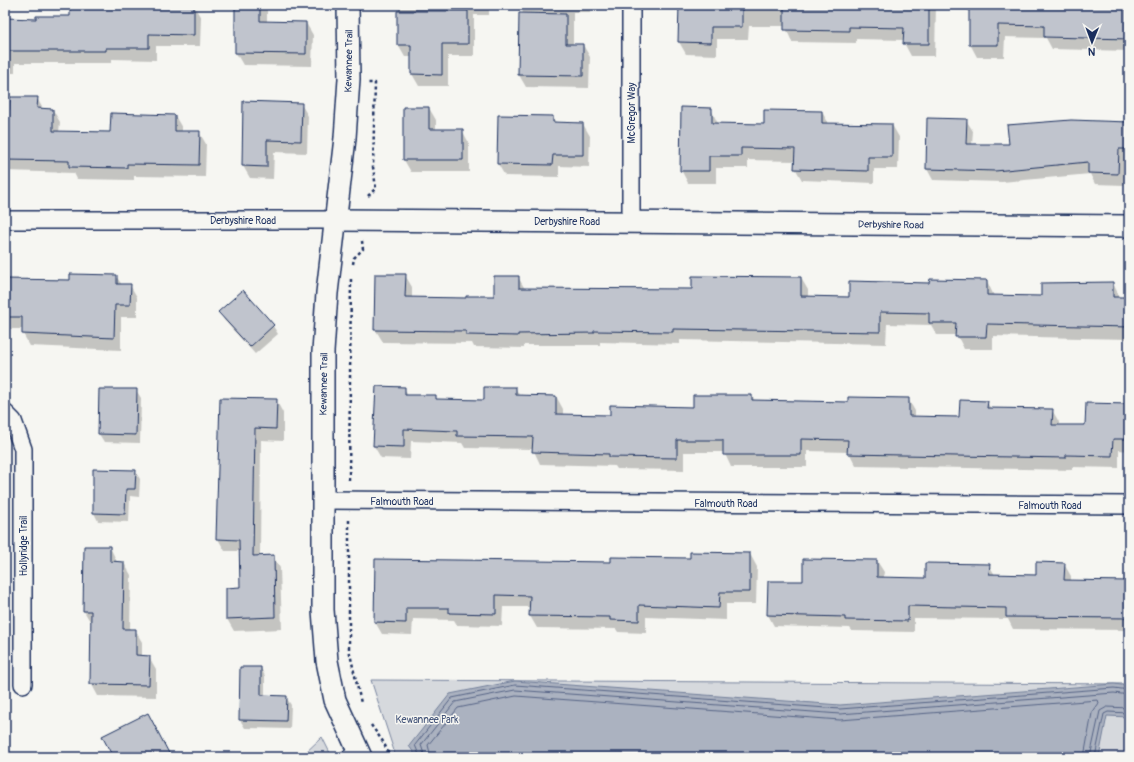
<svg xmlns="http://www.w3.org/2000/svg" width="1134" height="762" viewBox="0 0 1134 762" font-family="Pangolin,sans-serif">
	<style>
		.green { fill: #d6d9dd; stroke: #78849e }
		.water { fill: #abb2c0; stroke: #717e99 }
		.shadow { fill: #0003 }
		.lines { fill: none; stroke-linecap: round; stroke-linejoin: round }
		.shore { stroke: #556385; stroke-width: 1 }
		.building { fill: #c0c4cd; stroke: #1b2f5e }
		.service-casing { stroke: #1b2f5e; stroke-width: 11 }
		.minor-casing { stroke: #1b2f5e; stroke-width: 20 }
		.tertiary-casing { stroke: #1b2f5e; stroke-width: 24 }
		.path { stroke: #1b2f5e; stroke-width: 2.5; stroke-dasharray: 3 3; stroke-linecap: butt }
		.service { stroke: #f6f6f2; stroke-width: 8 }
		.minor { stroke: #f6f6f2; stroke-width: 17 }
		.tertiary { stroke: #f6f6f2; stroke-width: 21 }
		.labels { text-anchor: middle; stroke-width: 3; stroke-linejoin: round; paint-order: stroke }
		.street-label { font-size: 10px; fill: #1b2f5e; stroke: #f6f6f2 }
		.park-label { font-size: 10px; fill: #405177; stroke: #f6f6f2 }
	</style>
	<rect width="100%" height="100%" fill="#f6f6f2"/>
	<filter id="ink" filterUnits="userSpaceOnUse"><feTurbulence type="fractalNoise" baseFrequency=".025" numOctaves="2"/><feDisplacementMap in="SourceGraphic" scale="8" xChannelSelector="R" yChannelSelector="G"/><feConvolveMatrix kernelMatrix="1 2 1 2 8 2 1 2 1" color-interpolation-filters="sRGB"/></filter>
	<g filter="url(#ink)">
		<g class="green">
			<path d="M371 680 1129 684V757H396Z"/>
			<path d="M322 737 332 757H301Z"/>
		</g>
		<path class="water" d="M515 681 840 705 1114 684 1129 686V717L1107 716 1099 757H417L409 746 450 694Z"/>
		<g class="shadow">
			<path d="M71 5 194 6 201 18 200 46H156V60L112 59V63H15V73H5V19L37 20 71 17Z"/>
			<path d="M236 5H267V22L306 23 313 35 312 66 243 65 236 53Z"/>
			<path d="M399 5H489V15H474V56H448V86H419L412 74V57H405L398 45Z"/>
			<path d="M523 5H590V12H573V45H583L590 57 589 88 526 87 519 75Z"/>
			<path d="M680 5H936L935 56H911L904 43V40L856 39V43L792 42 785 26H749L748 39H717V55L686 54 679 42Z"/>
			<path d="M970 5H1129V51L1052 49 1046 38 1005 37 1004 57H977L970 44Z"/>
			<path d="M37 98 43 109 53 110 60 122 59 132 111 133 175 116 182 128V132H199L206 144 205 177 134 176V180L77 179 74 173 5 171V111H10Z"/>
			<path d="M244 102 301 104 308 116 307 153 274 152 273 179 250 178 243 166Z"/>
			<path d="M429 108 436 120V130H462L469 143V172H411L404 160Z"/>
			<path d="M711 109 718 124 765 125 822 112 829 124 892 125 899 137 898 169H874V183L802 180 795 168V161L748 160V168H716V183H688L681 170Z"/>
			<path d="M553 117 556 123 583 124 590 136 589 167 559 166V177L505 176 498 164Z"/>
			<path d="M966 120 973 131 972 145H1010L1129 123V160H1125L1124 185 1095 184 1090 174 1002 182 933 180 927 169Z"/>
			<path d="M405 275 412 287V298L467 299 494 297 518 277 525 289 693 290 801 278 808 290V297L850 298 930 284 987 281 994 296 1041 297 1113 283 1120 298H1129V339L993 336V349H964L957 335H937L931 325 887 324 886 344 680 340V344L600 342V345H524V348L474 347 472 343 383 342 375 329Z"/>
			<path d="M116 276 122 285H130L137 297V317H121V350L30 346 23 334V329H5V280L71 281Z"/>
			<path d="M242 292 273 326 278 334 255 354 224 320 220 312Z"/>
			<path d="M377 387 404 388 408 396H435L437 400 485 401 515 388 520 396H556L563 409V415L611 416 694 408 752 396 755 401 849 403 908 399 915 411V418H960L987 402 991 409 1052 410 1059 422V426H1086L1129 405V451L1119 450V468L1072 467V470L856 466 849 452 807 451V467H731L724 452H684V470L617 469 615 466 540 464 533 449 465 448 462 443 411 441 410 459 381 458 374 446Z"/>
			<path d="M136 390 141 398 140 443 104 442 99 434Z"/>
			<path d="M221 399 276 400 283 413V441L261 440 260 556H273L280 568 282 629 234 631 227 619 241 588 240 551H225L218 539Z"/>
			<path d="M135 471 140 479 139 497 130 496 129 522 98 521 94 513Z"/>
			<path d="M85 547H110L117 562 124 563 131 575 130 630H135L142 642V656L149 657 156 669V697L98 696 91 683V623L84 611Z"/>
			<path d="M750 554 757 567 756 604H726V620L646 617V633L618 632 616 629 537 628 530 616V607H503L502 626 457 625 454 620 413 619 412 635 382 634 375 622 376 560 612 563Z"/>
			<path d="M877 561 884 572 883 578 926 579 989 565 995 575 1037 576 1064 564 1071 576V581L1129 582V630L1013 629 1008 619 914 618V632L852 631 850 628 774 626 768 615 804 582Z"/>
			<path d="M241 668H261L265 676V696L286 697 291 705 290 729 245 728 240 720Z"/>
		</g>
		<g class="lines">
			<g class="shore">
				<path d="M420 757 415 745 452 698 515 685 840 709 1114 688 1129 690"/>
				<path d="M425 757 421 745 455 702 515 690 840 714 1114 693 1129 695"/>
				<path d="M431 757 428 745 458 708 516 696 840 720 1098 700 1099 703 1092 713 1084 757"/>
				<path d="M1090 757 1100 711 1107 707 1129 708"/>
				<path d="M1095 757 1104 714 1108 712 1129 713"/>
			</g>
		</g>
		<g class="building">
			<path d="M70 5H194V35L149 34V48H106V51H5V18L36 19V16H70Z"/>
			<path d="M235 5H260V21L306 22V54L235 53Z"/>
			<path d="M679 5H742V27H711V43L678 42Z"/>
			<path d="M784 5H929V44H903L904 28 849 27V31L784 30Z"/>
			<path d="M969 5H1129V39L1044 37V26L998 25V45H969Z"/>
			<path d="M397 11H468V44H442V75L411 74V45H397Z"/>
			<path d="M519 13 566 14V44H583V76L518 75Z"/>
			<path d="M10 97H38L37 108 53 109V131L110 132 111 113 175 115V131H200L199 165 127 164V168L69 167V161L5 160V110H9Z"/>
			<path d="M243 101 302 103 301 141 267 140V167L242 166Z"/>
			<path d="M403 107H429V129H463V160H403Z"/>
			<path d="M681 107 712 108V123L764 124V110L822 111V123L892 124V157H868V171L794 169 795 149 741 148V156H709V171H680Z"/>
			<path d="M498 115 553 116V122L583 123V155H553L552 165 497 164Z"/>
			<path d="M927 118 967 119 966 144H1009L1007 125 1071 120 1129 122V149H1119L1118 174 1088 173V162L995 171 926 169Z"/>
			<path d="M70 274 117 275V284H131L130 305H115L114 338 22 334V317H5V279L70 280Z"/>
			<path d="M375 274H406L405 297 466 298V296H494V276H519V288L692 289V276L801 277V296L849 297V281L929 283 930 279 987 280V295L1041 296V283L1113 282V297H1129V327L987 324 986 337H955L956 323H929V313L880 312V332L673 329V332L594 331V333L518 334V336L466 335V331L374 330Z"/>
			<path d="M243 290 274 325 250 347 218 312Z"/>
			<path d="M376 386 405 387V395H436V399L484 400V387H516V395L556 396V414L610 415V405L693 407V395H752V400L848 402V397L909 398V416L959 417 960 400 988 401 987 408 1053 409 1052 425H1085L1086 403 1129 404V439H1113L1112 456 1066 455V458L847 454 848 440 801 439V455H723V440H677V458L609 457V454L532 452 533 437 457 436V431L404 429V447L373 446Z"/>
			<path d="M99 389H137L136 435 98 434Z"/>
			<path d="M220 398 277 399 276 429 255 428 253 556 274 555 275 617 226 619V588L240 587 239 540 216 539Z"/>
			<path d="M93 469 136 470 135 489H126L125 514 93 513Z"/>
			<path d="M84 546H110V561L124 562 123 629H136V655L150 656 149 685 90 684 91 611H83Z"/>
			<path d="M690 552 750 553V592H720L719 608 639 605V621L610 620V617L529 616 530 596 496 595V614L449 613V608H406V623L374 622 375 559 611 562V557L690 558Z"/>
			<path d="M803 559 877 560V577L925 578V563L990 564 989 574 1036 575V562L1065 563 1064 580 1129 581V618L1006 617V608L908 606V621L845 620V617L767 615 768 581H803Z"/>
			<path d="M240 667H261V695L287 696 286 721 239 720Z"/>
			<path d="M148 713 171 757H113L102 736Z"/>
		</g>
		<g class="lines">
			<defs>
				<path id="service" d="M343 757 356 749"/>
				<g id="minor">
					<path d="M5 220H337"/>
					<path d="M631 222V5"/>
					<path d="M5 413 13 421 23 449V684"/>
					<path d="M322 500 1129 505"/>
				</g>
				<g id="tertiary">
					<path d="M348 5 349 79 345 138 327 293 323 352V610L327 661 335 700 361 757"/>
					<path d="M337 220 1129 226"/>
				</g>
			</defs>
			<use href="#service" class="service-casing"/>
			<use href="#minor" class="minor-casing"/>
			<use href="#tertiary" class="tertiary-casing"/>
			<g class="path">
				<path d="M368 196 376 188 373 167 375 83H368"/>
				<path d="M353 264 354 258 363 249 362 241"/>
				<path d="M349 480 351 277"/>
				<path d="M349 520V649L361 703"/>
				<path d="M371 725 384 743 390 757"/>
			</g>
			<use href="#service" class="service"/>
			<use href="#minor" class="minor"/>
			<use href="#tertiary" class="tertiary"/>
		</g>
	</g>
	<g class="labels">
		<g class="street-label">
			<text transform="translate(348 61) rotate(-89)" y="4">Kewannee Trail</text>
			<text transform="translate(631 113) rotate(-90)" y="4">McGregor Way</text>
			<text x="243" y="224">Derbyshire Road</text>
			<text x="567" y="225">Derbyshire Road</text>
			<text transform="translate(891 224) rotate(1)" y="4">Derbyshire Road</text>
			<text transform="translate(323 384) rotate(-89)" y="4">Kewannee Trail</text>
			<text x="402" y="505">Falmouth Road</text>
			<text x="726" y="507">Falmouth Road</text>
			<text x="1050" y="509">Falmouth Road</text>
			<text transform="translate(23 546) rotate(-90)" y="4">Hollyridge Trail</text>
		</g>
		<g class="park-label">
			<text x="427" y="723">Kewannee Park</text>
		</g>
	</g>
	<rect width="1134" height="762" fill="none" stroke="#f6f6f2" stroke-width="20"/>
	<rect x="10" y="10" width="1114" height="742" fill="none" stroke="#1b2f5e" stroke-width="1.5" filter="url(#ink)"/>
	<g transform="translate(1092 42) rotate(181)" stroke="#f6f6f2" stroke-width="3" paint-order="stroke">
	<path d="M0-3L7 15L0 10L-7 15Z" fill="#1b2f5e"/>
	<text y="-6" font-size="11" font-weight="bold" text-anchor="middle" fill="#1b2f5e">N</text>
	</g>
</svg>
